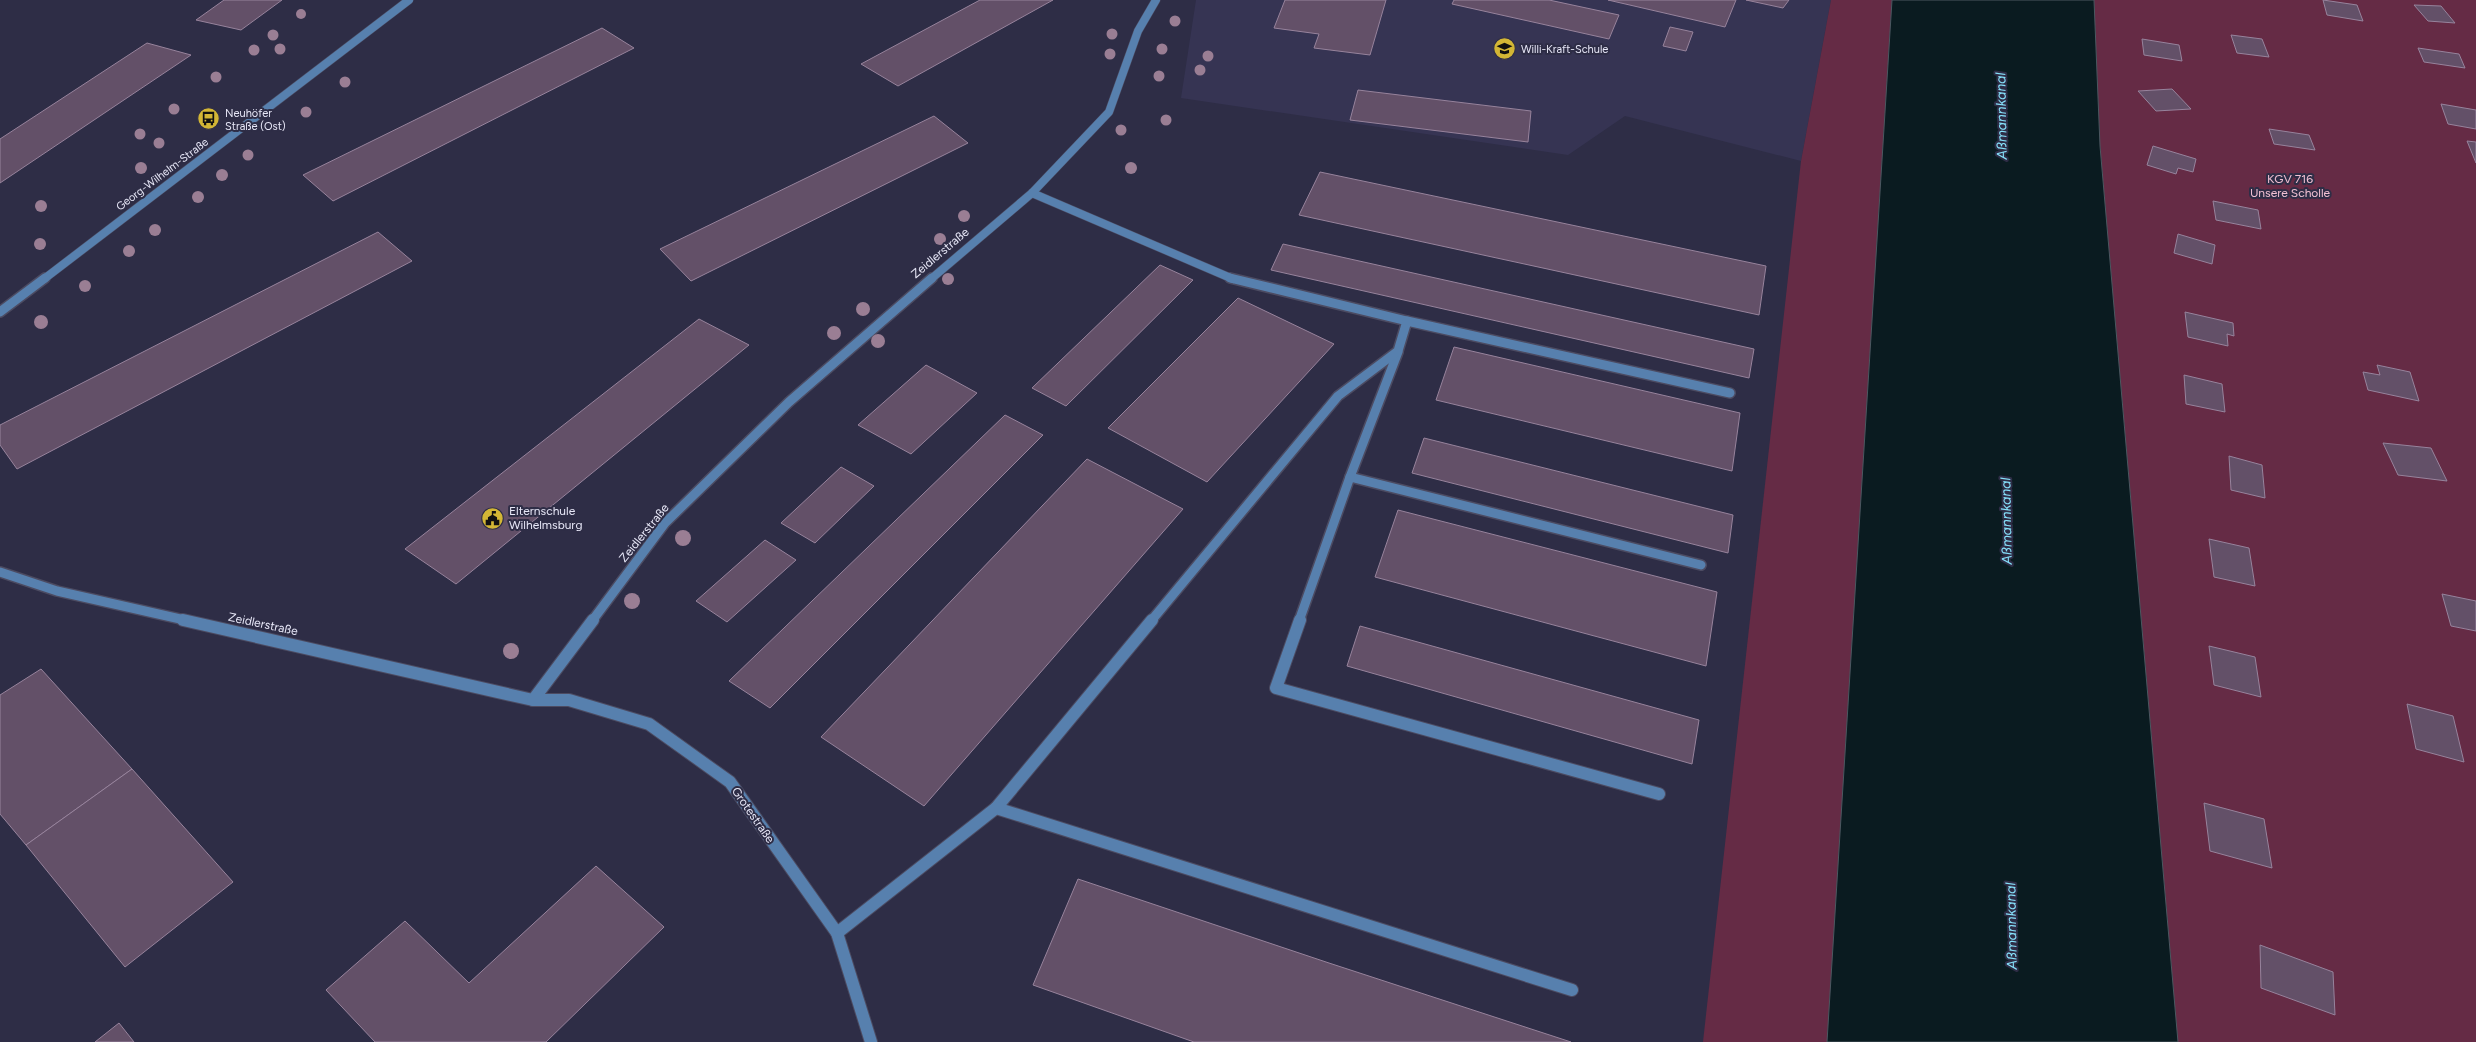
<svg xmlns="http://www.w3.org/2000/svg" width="2476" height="1042" viewBox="0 0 2476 1042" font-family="Figtree,sans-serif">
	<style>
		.built { fill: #363453 }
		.green { fill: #652b45 }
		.water { fill: #0a1b20; stroke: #4c5860 }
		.building { fill: #635068; stroke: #97839c }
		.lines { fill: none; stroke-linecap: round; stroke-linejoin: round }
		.service-far2-casing { stroke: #4c4b62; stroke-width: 9 }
		.service-far1-casing { stroke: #4c4b62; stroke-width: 12 }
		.service-casing { stroke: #4c4b62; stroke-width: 14 }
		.minor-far2-casing { stroke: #4c4b62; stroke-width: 9 }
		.minor-far1-casing { stroke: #4c4b62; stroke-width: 12 }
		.minor-casing { stroke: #4c4b62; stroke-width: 14 }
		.tertiary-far1-casing { stroke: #4c4b62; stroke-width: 9 }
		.tertiary-casing { stroke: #4c4b62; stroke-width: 12 }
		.service-far2 { stroke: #5780ae; stroke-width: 8 }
		.service-far1 { stroke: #5780ae; stroke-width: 9 }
		.service { stroke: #5780ae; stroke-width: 12 }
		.minor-far2 { stroke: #5780ae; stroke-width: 8 }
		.minor-far1 { stroke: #5780ae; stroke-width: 9 }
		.minor { stroke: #5780ae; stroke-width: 12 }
		.tertiary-far1 { stroke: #5780ae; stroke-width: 8 }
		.tertiary { stroke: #5780ae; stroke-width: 9 }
		.tree { fill: #9a7e94 }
		.labels { text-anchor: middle; stroke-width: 4; stroke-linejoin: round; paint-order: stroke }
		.far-poi-label { font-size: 11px; fill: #e7e7f7; stroke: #2e2d46; text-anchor: start }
		.far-street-label { font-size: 11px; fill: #e7e7f7; stroke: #2e2d46 }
		.park-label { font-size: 12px; fill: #f2c0d3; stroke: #2e2d46 }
		.street-label { font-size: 12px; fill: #e7e7f7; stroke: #2e2d46 }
		.poi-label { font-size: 12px; fill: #e7e7f7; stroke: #2e2d46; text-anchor: start }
		.water-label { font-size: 14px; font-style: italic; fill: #86e1fb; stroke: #2e2d46 }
	</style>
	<rect width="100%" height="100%" fill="#2e2d46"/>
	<path class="built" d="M1196 0H1831L1801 161 1625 116 1568 155 1181 98Z"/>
	<g class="green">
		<path d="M1831 0H1892L1827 1042H1703L1801 161Z"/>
		<path d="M2094 0H2476V1042H2178L2100 146Z"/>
	</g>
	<path class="water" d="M1892 0H2094L2100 146 2178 1042H1827Z"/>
	<g class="building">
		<path d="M224 0H282L241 30 196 20Z"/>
		<path d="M980 0H1053L898 86 861 64Z"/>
		<path d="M1285 0H1386L1370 55 1314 48 1319 34 1274 28Z"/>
		<path d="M1454 0H1549L1619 15 1609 39 1452 4Z"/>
		<path d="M1608 0H1736L1725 27Z"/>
		<path d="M1746 0H1789L1783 8Z"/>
		<path d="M2323 0 2357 5 2363 21 2327 15Z"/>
		<path d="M2414 5 2441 6 2455 23 2428 21Z"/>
		<path d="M1670 27 1693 32 1686 51 1663 46Z"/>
		<path d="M602 28 634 48 333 201 303 175Z"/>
		<path d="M2231 35 2262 39 2269 57 2237 53Z"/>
		<path d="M2142 39 2179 45 2182 61 2144 55Z"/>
		<path d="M147 43 191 55 0 183V139Z"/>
		<path d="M2418 48 2459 54 2465 68 2424 62Z"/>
		<path d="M2172 89 2191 109 2156 111 2138 91Z"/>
		<path d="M1358 90 1531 111 1528 142 1350 120Z"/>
		<path d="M2441 104 2476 110V129L2448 124Z"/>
		<path d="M934 116 968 143 691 281 660 249Z"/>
		<path d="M2269 129 2309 135 2315 150 2274 144Z"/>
		<path d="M2467 141 2476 142V163Z"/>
		<path d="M2153 146 2196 159 2193 172 2178 168 2176 174 2147 165Z"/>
		<path d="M1320 172 1766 266 1759 315 1299 215Z"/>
		<path d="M2213 201 2258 210 2261 229 2216 220Z"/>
		<path d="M378 232 412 261 17 469 0 445V425Z"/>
		<path d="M2178 234 2215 245 2212 264 2174 253Z"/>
		<path d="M1283 244 1754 349 1749 378 1271 270Z"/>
		<path d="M1160 265 1193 280 1066 406 1032 388Z"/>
		<path d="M1238 298 1334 344 1207 482 1108 428Z"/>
		<path d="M2185 312 2233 323 2234 336 2227 334 2228 346 2188 337Z"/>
		<path d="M699 319 749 345 456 584 405 549Z"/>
		<path d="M1454 347 1740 413 1732 471 1436 400Z"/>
		<path d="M926 365 977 393 911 454 858 425Z"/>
		<path d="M2377 365 2410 372 2419 401 2368 390 2363 372 2380 375Z"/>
		<path d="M2184 375 2222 384 2225 412 2186 404Z"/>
		<path d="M1005 415 1043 435 770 708 729 681Z"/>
		<path d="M1424 438 1733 515 1728 553 1412 473Z"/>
		<path d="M2383 443 2431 448 2447 481 2398 475Z"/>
		<path d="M2229 456 2262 465 2265 498 2231 490Z"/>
		<path d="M1087 459 1183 509 924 806 821 737Z"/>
		<path d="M841 467 874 486 815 543 781 523Z"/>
		<path d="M1398 510 1717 592 1706 666 1375 577Z"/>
		<path d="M2209 539 2249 548 2255 586 2214 577Z"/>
		<path d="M765 540 796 560 727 622 696 601Z"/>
		<path d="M2442 594 2476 601V631L2451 626Z"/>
		<path d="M1360 626 1699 720 1692 764 1347 666Z"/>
		<path d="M2209 646 2255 657 2261 697 2214 685Z"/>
		<path d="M41 669 132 769 26 845 0 814V695Z"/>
		<path d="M2407 704 2453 716 2464 762 2416 749Z"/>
		<path d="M132 769 233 882 125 967 26 845Z"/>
		<path d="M2204 803 2264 819 2272 868 2210 851Z"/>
		<path d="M596 866 664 927 546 1042H375L326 990 405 921 469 983Z"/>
		<path d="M1078 879 1329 963 1571 1042H1194L1033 985Z"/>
		<path d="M2260 945 2333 972 2335 1015 2261 988Z"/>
		<path d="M119 1023 134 1042H95Z"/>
	</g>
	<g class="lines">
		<defs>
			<path id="service-far2" d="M1032 193 1233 279"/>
			<g id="service-far1">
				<path d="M1230 278 1407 321"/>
				<path d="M1398 352 1350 477 1701 565"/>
				<path d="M1151 621 1338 396 1398 351 1407 321 1730 393"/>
				<path d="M1299 621 1350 477"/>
			</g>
			<g id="service">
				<path d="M1300 620 1276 688 1659 794"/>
				<path d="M996 808 1152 620"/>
				<path d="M837 933 996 808 1572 990"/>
			</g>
			<path id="minor-far2" d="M931 279 1032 193 1109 112 1138 31 1156 0"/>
			<g id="minor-far1">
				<path d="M0 572 57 591 189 621"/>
				<path d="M592 621 665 523 789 402 932 278"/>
			</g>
			<g id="minor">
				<path d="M183 620 533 700 593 620"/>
				<path d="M533 700H569L649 724 730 782 837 933 871 1042"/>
			</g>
			<path id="tertiary-far1" d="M44 279 409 0"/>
			<path id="tertiary" d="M0 312 45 278"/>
		</defs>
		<use href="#service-far2" class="service-far2-casing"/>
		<use href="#service-far1" class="service-far1-casing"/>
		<use href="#service" class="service-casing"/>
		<use href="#minor-far2" class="minor-far2-casing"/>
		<use href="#minor-far1" class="minor-far1-casing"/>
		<use href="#minor" class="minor-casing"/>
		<use href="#tertiary-far1" class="tertiary-far1-casing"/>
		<use href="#tertiary" class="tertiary-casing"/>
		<use href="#service-far2" class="service-far2"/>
		<use href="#service-far1" class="service-far1"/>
		<use href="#service" class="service"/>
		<use href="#minor-far2" class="minor-far2"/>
		<use href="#minor-far1" class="minor-far1"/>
		<use href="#minor" class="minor"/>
		<use href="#tertiary-far1" class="tertiary-far1"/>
		<use href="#tertiary" class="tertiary"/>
	</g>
	<g class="tree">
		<circle cx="301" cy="14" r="5"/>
		<circle cx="1175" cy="21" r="5.5"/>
		<circle cx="1112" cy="34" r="5.5"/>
		<circle cx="273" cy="35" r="5.5"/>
		<circle cx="280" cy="49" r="5.5"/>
		<circle cx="1162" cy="49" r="5.5"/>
		<circle cx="254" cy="50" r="5.5"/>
		<circle cx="1110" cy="54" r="5.5"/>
		<circle cx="1208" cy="56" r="5.5"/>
		<circle cx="1200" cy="70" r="5.5"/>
		<circle cx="1159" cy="76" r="5.5"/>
		<circle cx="216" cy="77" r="5.5"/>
		<circle cx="345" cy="82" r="5.5"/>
		<circle cx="174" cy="109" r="5.5"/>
		<circle cx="306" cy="112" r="5.5"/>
		<circle cx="1166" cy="120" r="5.5"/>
		<circle cx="1121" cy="130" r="5.5"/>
		<circle cx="140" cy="134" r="5.5"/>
		<circle cx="159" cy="143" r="5.5"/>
		<circle cx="248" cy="155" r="5.5"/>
		<circle cx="141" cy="168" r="6"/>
		<circle cx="1131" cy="168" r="6"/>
		<circle cx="222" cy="175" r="6"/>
		<circle cx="198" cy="197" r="6"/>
		<circle cx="41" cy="206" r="6"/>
		<circle cx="964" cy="216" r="6"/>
		<circle cx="155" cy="230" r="6"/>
		<circle cx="940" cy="239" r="6"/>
		<circle cx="40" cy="244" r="6"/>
		<circle cx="129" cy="251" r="6"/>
		<circle cx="948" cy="279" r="6"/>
		<circle cx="85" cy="286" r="6"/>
		<circle cx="863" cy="309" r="7"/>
		<circle cx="41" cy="322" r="7"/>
		<circle cx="834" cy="333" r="7"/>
		<circle cx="878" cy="341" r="7"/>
		<circle cx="683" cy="538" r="8"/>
		<circle cx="632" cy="601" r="8"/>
		<circle cx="511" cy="651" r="8"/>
	</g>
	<defs>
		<symbol id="school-disc" viewBox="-11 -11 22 22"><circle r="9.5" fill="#d3b635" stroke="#2e2d46"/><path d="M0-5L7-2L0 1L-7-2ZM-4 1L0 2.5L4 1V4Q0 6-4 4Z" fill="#111"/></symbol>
		<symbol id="bus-disc" viewBox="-11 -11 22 22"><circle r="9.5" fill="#d3b635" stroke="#2e2d46"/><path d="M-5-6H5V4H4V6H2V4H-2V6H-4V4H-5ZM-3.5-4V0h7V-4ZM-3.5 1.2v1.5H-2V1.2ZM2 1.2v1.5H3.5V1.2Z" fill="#111"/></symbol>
		<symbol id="civic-disc" viewBox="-11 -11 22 22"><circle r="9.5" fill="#d3b635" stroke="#2e2d46"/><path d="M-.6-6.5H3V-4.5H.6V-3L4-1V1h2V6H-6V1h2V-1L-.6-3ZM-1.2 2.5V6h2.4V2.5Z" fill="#111"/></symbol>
	</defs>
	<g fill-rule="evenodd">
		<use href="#school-disc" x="1492" y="36" width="25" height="25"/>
		<use href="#bus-disc" x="196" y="106" width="25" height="25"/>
		<use href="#civic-disc" x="480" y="506" width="25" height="25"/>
	</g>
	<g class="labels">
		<g class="far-poi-label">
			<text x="1521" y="53">Willi-Kraft-Schule</text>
			<text x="225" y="117">Neuhöfer<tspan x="225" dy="13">Straße (Ost)</tspan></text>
		</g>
		<g class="far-street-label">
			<text transform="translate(162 174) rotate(-37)" y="4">Georg-Wilhelm-Straße</text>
		</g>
		<g class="park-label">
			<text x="2290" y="183">KGV 716<tspan x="2290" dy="14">Unsere Scholle</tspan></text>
		</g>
		<g class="street-label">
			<text transform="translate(940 253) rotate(-40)" y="4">Zeidlerstraße</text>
			<text transform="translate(644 533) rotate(-51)" y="4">Zeidlerstraße</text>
			<text transform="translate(263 624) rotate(12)" y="4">Zeidlerstraße</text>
			<text transform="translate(753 815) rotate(55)" y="4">Grotestraße</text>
		</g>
		<g class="poi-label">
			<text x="509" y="515">Elternschule<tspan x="509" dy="14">Wilhelmsburg</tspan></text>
		</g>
		<g class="water-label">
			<text transform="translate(2001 116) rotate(-91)" y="5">Aßmannkanal</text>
			<text transform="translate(2006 521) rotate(-91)" y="5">Aßmannkanal</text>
			<text transform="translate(2011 926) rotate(-91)" y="5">Aßmannkanal</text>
		</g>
	</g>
</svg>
